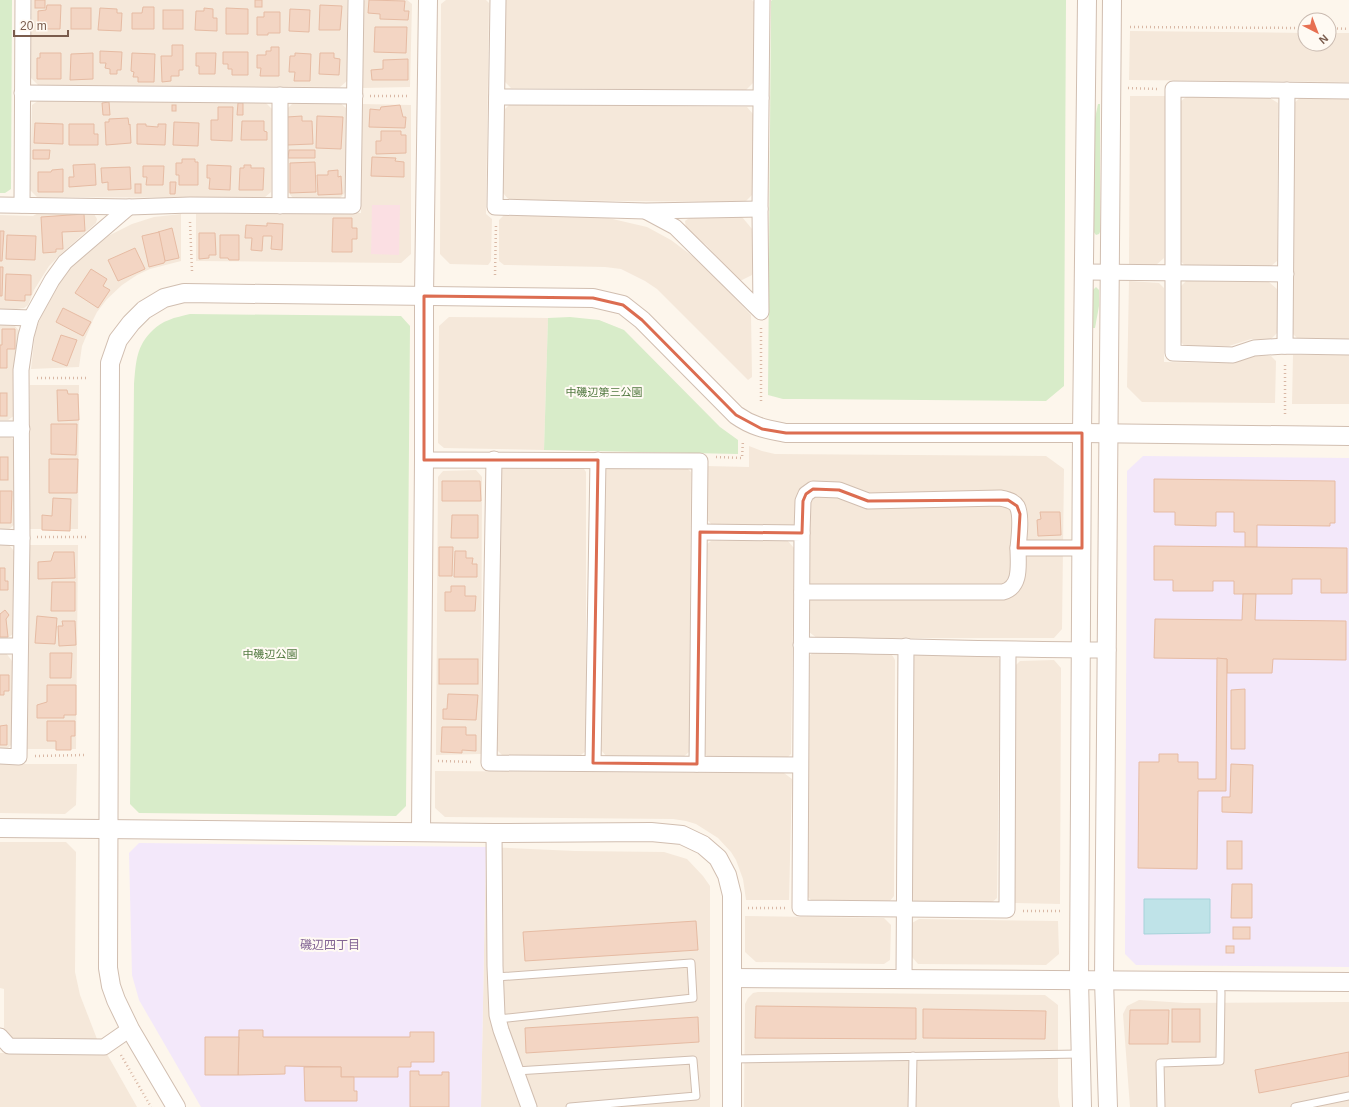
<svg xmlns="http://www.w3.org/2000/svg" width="1349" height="1107" viewBox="0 0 1349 1107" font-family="Helvetica,'Noto Sans JP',sans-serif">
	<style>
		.residential { fill: #f5e8da }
		.education { fill: #f3e8fa }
		.medical { fill: #fbdfe3 }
		.green { fill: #d8ecc9 }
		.water { fill: #bfe3e8; stroke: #a5d3da }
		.building { fill: #f3d5c3; stroke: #e6bba3 }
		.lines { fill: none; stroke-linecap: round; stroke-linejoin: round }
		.service-casing { stroke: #d1beb0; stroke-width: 9 }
		.minor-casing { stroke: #d1beb0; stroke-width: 17 }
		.tertiary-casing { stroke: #d1beb0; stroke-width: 20 }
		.path { stroke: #d9b8a5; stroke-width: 2.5; stroke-dasharray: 1 3; stroke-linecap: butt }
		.service { stroke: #fff; stroke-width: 7 }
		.minor { stroke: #fff; stroke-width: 15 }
		.tertiary { stroke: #fff; stroke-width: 18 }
		.marked { fill: none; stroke: #dc6d51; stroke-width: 3; stroke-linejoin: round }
		.labels { text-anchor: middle; stroke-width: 4; stroke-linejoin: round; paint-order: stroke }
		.park-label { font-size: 11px; fill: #537a41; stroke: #fffaf3 }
		.neighbourhood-label { font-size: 12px; fill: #846695; stroke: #fffaf3 }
	</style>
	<rect width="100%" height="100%" fill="#fdf6ec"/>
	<g class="residential">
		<path d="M32 0H347V81L340 87 38 85 30 77Z"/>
		<path d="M365 0H407L412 4 410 87 363 88V2Z"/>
		<path d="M446 0H486L489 3 486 214 492 219 491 261 488 265 450 264 440 254 441 4Z"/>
		<path d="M506 0H752L754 2 753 83 746 90 511 88 504 81Z"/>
		<path d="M1130 31 1305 33V44H1329V33H1349V82L1129 80Z"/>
		<path d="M1130 96H1165L1164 258 1156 265 1129 264Z"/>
		<path d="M1186 97 1270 98 1278 103 1277 261 1270 267 1186 266 1179 260 1180 102Z"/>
		<path d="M1349 97V340H1299L1292 333 1293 104 1300 98Z"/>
		<path d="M39 100 266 103 272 109 271 192 264 198 37 197 30 190 32 105Z"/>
		<path d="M339 102 346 108V192L339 199 293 198 286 190V110L293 103Z"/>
		<path d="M362 104 411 105V254L401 263 196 261V214L361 213Z"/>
		<path d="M510 104 747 107 753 114 752 195 745 202 509 200 503 193 504 110Z"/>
		<path d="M42 211 94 214 97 219 96 223 63 252 49 266 34 290 28 305 24 308 17 309H0V215L33 216Z"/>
		<path d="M181 214V261L150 269 137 275 122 285 107 299 97 312 93 320 82 346 79 367 31 369 35 333 40 319 46 304 56 287 69 269 91 248 110 235 132 224 154 217Z"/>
		<path d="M504 215 604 217 647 227 671 240 699 261 751 315 752 377 748 380 657 289 645 281 621 269 605 267 504 265 499 261V220Z"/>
		<path d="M691 217H742L752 229V275L740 281 706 245 686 229 685 221Z"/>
		<path d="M1129 281 1159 283 1164 288V362L1232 363 1253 355 1271 356 1276 361 1275 403 1142 402 1127 387Z"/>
		<path d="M1186 281 1269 282 1277 289V333L1269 341 1251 339 1229 346 1185 347 1178 338 1179 288Z"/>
		<path d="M449 317 548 318 544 450 444 448 438 443 439 326Z"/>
		<path d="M0 325H14L21 333 18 337 13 370 15 415 8 420H0Z"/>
		<path d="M1293 355H1349V404H1292Z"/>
		<path d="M30 385H79L78 529H29Z"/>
		<path d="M0 435H8L15 441V524L8 530H0Z"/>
		<path d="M749 446 762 451 775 454 1046 456 1064 469 1062 629 1054 638H817L809 632 810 526 712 525 706 518V466L749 467Z"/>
		<path d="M505 466H582L586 472V751L577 758 503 756 496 749 499 471Z"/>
		<path d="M608 466H685L691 472 689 752 683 757H607L601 750 602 472Z"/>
		<path d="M476 470 482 477 481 754 436 755 438 477 443 471Z"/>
		<path d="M787 540 794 548 791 754 785 760 709 758 702 751 706 545 711 541Z"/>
		<path d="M0 544H8L14 551 13 634 6 639H0Z"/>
		<path d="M30 545H78L76 749H27Z"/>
		<path d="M813 652 891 653 895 660 894 896 888 903 813 902 806 895 807 659Z"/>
		<path d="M0 653H6L12 661V744L6 750H0Z"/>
		<path d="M917 653 995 654 1000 660 997 898 991 903H915L910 896V660Z"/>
		<path d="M1054 660 1061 668 1060 904 1015 903V666L1020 661Z"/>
		<path d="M0 764H77L76 805 65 814 0 813Z"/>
		<path d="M435 771 784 773 792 779 789 900H746L743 879 736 860 731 852 718 838 696 824 686 821 673 819 445 817 435 808Z"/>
		<path d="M0 842H66L76 852 75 972 80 995 97 1039 14 1040 4 1029V989L0 988Z"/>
		<path d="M486 847 575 851 664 852 687 859 703 876 710 886V1107H481Z"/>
		<path d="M745 916 884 918 891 925 890 960 884 964 756 962 745 952Z"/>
		<path d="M919 919 1058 921 1059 954 1046 965 918 964 912 957V923Z"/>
		<path d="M758 992 1045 995 1058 1005V1097L1060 1107H744L745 1004 748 998 753 993Z"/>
		<path d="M1139 1000 1185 1003 1349 1002V1107H1130L1123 1014 1127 1006Z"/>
		<path d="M0 1053 107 1054 137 1107H0Z"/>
	</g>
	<g class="education">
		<path d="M1143 456 1349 458V967L1136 965 1125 954 1127 471Z"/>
		<path d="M139 843 486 847 481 1107H201L139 1000 132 975 129 853Z"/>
	</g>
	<path class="medical" d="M372 205H400L399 255 371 254Z"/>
	<g class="green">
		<path d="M0 0H12L11 189 5 193H0Z"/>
		<path d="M772 0H1066L1064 386 1046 401 798 399H783L768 395 771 1Z"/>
		<path d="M1098 104H1100V232L1099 234 1096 235 1093 231 1094 123Z"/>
		<path d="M1096 287 1099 290V306L1095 328H1093V290Z"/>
		<path d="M190 314 401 316 410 326 406 806 396 816 139 813 130 804 134 384C136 362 136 346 153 330 157 326 163 322 169 320 175 317 183 316 190 314Z"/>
		<path d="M570 317 599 320 624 330 720 427 738 440V454L544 450 548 318Z"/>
	</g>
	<path class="water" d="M1144 899H1210V933L1144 934Z"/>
	<g class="building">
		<rect x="35" y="0" width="10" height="8"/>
		<rect x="255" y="0" width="7" height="7"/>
		<path d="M369 0 405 1 404 11H409L408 20 380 19V14L368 13Z"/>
		<path d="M47 5H61L60 29H38V11L46 10Z"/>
		<path d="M320 5 342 6 340 30H319Z"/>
		<path d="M143 7H154V29H132V13H142Z"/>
		<rect x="71" y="8" width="20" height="21"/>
		<path d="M100 8 117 9V13H122L121 31 98 30Z"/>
		<path d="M204 8 213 9V18H217V31L195 30 196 11H204Z"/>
		<path d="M226 8 248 9V34H226Z"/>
		<path d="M290 9 310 10 309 32 289 31Z"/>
		<rect x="163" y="10" width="20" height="19"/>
		<path d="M264 12H280V33H268V35H257V17H264Z"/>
		<path d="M375 27H407L406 53 374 52Z"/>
		<path d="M172 45H183V70H179V76H171V81L162 82 161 56H172Z"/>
		<path d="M271 47H279V76H260L261 68H257V55H266V51H271Z"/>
		<path d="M100 51 122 52 121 70H117V74H110V69L105 68 106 63H100Z"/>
		<path d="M223 52H248V75H232V69H228V64H223Z"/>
		<path d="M40 53H61V79H37V58H40Z"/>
		<path d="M93 53V79L70 80 71 54Z"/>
		<path d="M132 53 155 54 154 82H138V77H133L134 72 131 71Z"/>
		<path d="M196 53H216L215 74H199V66H196Z"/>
		<path d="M295 53 311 54 310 81H294L295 72H289L290 56H295Z"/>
		<path d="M320 53H334V58L340 59 339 75 319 74Z"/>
		<path d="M408 59V80H372L371 70 383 69V60Z"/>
		<path d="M109 102 110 115H103L102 103Z"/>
		<path d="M238 103H243V115H237Z"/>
		<rect x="172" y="105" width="4" height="6"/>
		<path d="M400 105 403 117H406L405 128 369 127 370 109 380 110 381 107Z"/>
		<path d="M218 107H233L232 141 211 140V120H218Z"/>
		<path d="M302 116V121H312L313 144 287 145V117Z"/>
		<path d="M317 116 343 117 341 149 316 148Z"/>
		<path d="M128 118 129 125 130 124 131 143 106 145 105 122H109V119Z"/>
		<path d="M242 121H264V131L267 132V140H241Z"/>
		<path d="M174 122 199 123 198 146 173 145Z"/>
		<path d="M35 123 63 124V144L34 143Z"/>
		<path d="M69 124H94V134H98V145H69Z"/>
		<path d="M137 124H146V126L158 127V124H166L165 145 137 144Z"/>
		<path d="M381 131H401V135H406V153L376 154V141H381Z"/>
		<path d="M33 150H50L49 159H33Z"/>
		<path d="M289 150H315V158H288Z"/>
		<path d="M372 157 396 158 395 161 404 162V177L371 176Z"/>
		<path d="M182 159H195V162H198V185H179V175H176V163H182Z"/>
		<path d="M315 162 316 192 290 193V163Z"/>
		<path d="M95 164 96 185 69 187V177H74L73 165Z"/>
		<path d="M207 165 231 166 230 190 209 189 210 178H207Z"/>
		<path d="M244 165H251V168H264L263 190H239L240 168H244Z"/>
		<path d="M143 166H164L163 185H146L147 177H143Z"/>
		<path d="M130 167 131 189 108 190V182L102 183 101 168Z"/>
		<path d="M63 169V192H38V172H51L52 170Z"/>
		<path d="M338 170V177L341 176 342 194 318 195 317 175H328V171Z"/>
		<path d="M170 182H176L175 194H170Z"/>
		<rect x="135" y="184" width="6" height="9"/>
		<path d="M84 214 85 231 62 232 63 249H56V252L43 253 41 217Z"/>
		<path d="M333 218H352V228H357V239H352V252H332Z"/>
		<path d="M267 223 283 224 282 250 271 249 272 236H263L262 251 251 250 252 238H245L246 225 267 226Z"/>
		<path d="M172 228 179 258 165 261 158 232Z"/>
		<path d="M0 231H4L2 261H0Z"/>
		<path d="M159 232 165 261 164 263 149 267 142 236Z"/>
		<path d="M199 233H215L216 255H209V258L199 259Z"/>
		<path d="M7 235 36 236 35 260 6 259Z"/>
		<path d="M220 235H239V260H229L228 258H220Z"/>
		<path d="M135 248 145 269 118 281 108 260Z"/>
		<path d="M0 267H3L2 296H0Z"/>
		<path d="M91 269 107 279 103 286 110 290 98 308 75 293Z"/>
		<path d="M6 274 31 275V295H25V301L5 300Z"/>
		<path d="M63 308 91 322 83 336 56 322Z"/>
		<path d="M2 329H15V349H7V368H0V345H2Z"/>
		<path d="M61 335 77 340 67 366 52 360Z"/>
		<path d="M57 390H67L68 394H78L79 420 58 421Z"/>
		<rect x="0" y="393" width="7" height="23"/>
		<path d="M51 424H77L76 455 51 454Z"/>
		<rect x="0" y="457" width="8" height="23"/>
		<path d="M49 459H78L77 493H49Z"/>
		<path d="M1154 479 1335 481V523H1330V526L1257 525V547H1245V532H1234V512H1216V526L1175 525V512H1154Z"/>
		<path d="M442 481H480L481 501H442Z"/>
		<path d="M0 491H12L11 523H0Z"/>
		<path d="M53 498 71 499 70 531 42 530V515L52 516Z"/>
		<path d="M1040 512H1060L1061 535 1038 536 1037 520 1041 519Z"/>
		<path d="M452 515H478V538H451Z"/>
		<path d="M1154 546 1347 548V593H1321V579H1292V594H1234V581H1213V591H1173V580H1154Z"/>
		<path d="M439 547H453L452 576H439Z"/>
		<path d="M455 551H466V558H473L472 564H477V577H454Z"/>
		<path d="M54 552H74L75 578 38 579V562L51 561Z"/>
		<path d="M0 568H5V581H8V590H0Z"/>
		<path d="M52 582H75V611H51Z"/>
		<path d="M451 586H465V596H476L475 611H445V592H451Z"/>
		<path d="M1243 594H1256L1255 620 1346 621V660L1273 659 1272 673H1227V659L1154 658 1155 619 1242 620Z"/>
		<path d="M5 610 9 615 6 619 8 637H0V614Z"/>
		<path d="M37 616 57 618 55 644 35 643Z"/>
		<path d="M62 621H75L76 645 59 646 58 626H63Z"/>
		<path d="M50 653H72L71 678H50Z"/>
		<path d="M1217 658 1227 659 1226 791H1198L1197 869 1138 868 1139 762H1159V754H1178V762H1198V779H1216Z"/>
		<rect x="439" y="659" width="39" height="25"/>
		<path d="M0 675H9V691H4V695H0Z"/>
		<path d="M47 685H76V715H64V718H37V705L47 702Z"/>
		<path d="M1245 689V749H1231V690Z"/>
		<path d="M448 694 478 695 476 720 443 719V709H447Z"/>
		<path d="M47 721H75V736H71V750H56V741H47Z"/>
		<path d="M7 725V745H0V726Z"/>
		<path d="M442 727H466V735H476V751L462 750V753L441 752Z"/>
		<path d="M1231 764 1253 765 1252 813 1222 812V797H1230Z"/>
		<rect x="1227" y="841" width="15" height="28"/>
		<path d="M1232 884H1252V918H1231Z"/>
		<path d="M696 921 698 950 525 961 523 932Z"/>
		<rect x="1233" y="927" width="17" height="12"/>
		<rect x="1226" y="946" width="8" height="7"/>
		<path d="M756 1006 916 1008V1039L755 1038Z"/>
		<path d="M923 1009 1046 1011 1045 1039 923 1038Z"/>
		<rect x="1172" y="1009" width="28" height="33"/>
		<path d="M1130 1010H1169L1168 1044H1129Z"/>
		<path d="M698 1017 699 1042 526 1053 525 1028Z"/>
		<path d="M239 1030H263V1037H410V1032H434V1062H411V1067H398V1077H341V1067L285 1066V1074L238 1075Z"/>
		<path d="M205 1037H239L238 1075H205Z"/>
		<path d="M1349 1052V1076L1259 1093 1255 1070Z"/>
		<path d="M304 1067H341V1077H354V1091H357V1101H305Z"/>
		<path d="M410 1071H419V1075H442V1072H449V1107H410Z"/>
	</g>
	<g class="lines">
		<defs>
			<g id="service">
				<path d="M496 977 691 963 693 998 498 1019"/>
				<path d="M733 1059 1081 1054"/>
				<path d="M516 1071 693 1060 696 1096 570 1107"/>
				<path d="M912 1107 913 1056"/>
				<path d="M1161 1107 1160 1063 1220 1061 1221 993 1220 981"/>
				<path d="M1295 1107 1349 1096"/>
			</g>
			<g id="minor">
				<path d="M498 0 495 207 646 211 760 209"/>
				<path d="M1349 91 1173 89V353L1233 355 1254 348 1285 346 1349 347"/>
				<path d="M22 93 355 96"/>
				<path d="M280 95V206"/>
				<path d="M497 97 761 98"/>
				<path d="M0 205 129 207 190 205 353 206 356 0"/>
				<path d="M22 205 23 0"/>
				<path d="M647 212 675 227 761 312 760 209 762 0"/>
				<path d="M1085 272 1286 274"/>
				<path d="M0 317 31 318"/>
				<path d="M1285 346 1287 90"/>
				<path d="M0 429H22"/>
				<path d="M494 459 489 763 800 765"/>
				<path d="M424 460 700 461 697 764"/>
				<path d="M700 532 802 533 800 908 1007 910 1008 650"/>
				<path d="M802 533 803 501 806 494 813 489 839 490 868 501 1000 498C1006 499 1014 501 1017 506 1022 515 1019 538 1018 548H1082"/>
				<path d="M0 537 22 538"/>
				<path d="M802 592H1003C1022 587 1018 564 1018 548"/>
				<path d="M801 645C904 646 1005 650 1108 650"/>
				<path d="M0 646H20"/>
				<path d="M0 756 19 757 22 538 21 370 26 336 31 318 52 280 65 262 129 207"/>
				<path d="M593 763 598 460"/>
				<path d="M494 833 495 966 497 1015 501 1030 529 1107"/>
				<path d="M904 979 906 646"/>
				<path d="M0 1036 9 1046 104 1047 130 1029"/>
			</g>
			<g id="tertiary">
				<path d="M0 828 494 833 651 832 682 835 703 845 718 858 727 875 732 895V1107"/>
				<path d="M421 831 424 460V296L428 0"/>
				<path d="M732 978 1349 982"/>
				<path d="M176 1107 130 1029 116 1000 111 986 108 968 110 363 118 340 131 323 144 310 164 298 184 293 593 298 623 305 642 320 736 415C753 427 766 429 786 433H1082L1349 436"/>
				<path d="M1082 1107 1079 980 1082 433 1087 0"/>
				<path d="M1108 1107 1104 980 1112 0"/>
			</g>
		</defs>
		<use href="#service" class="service-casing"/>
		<use href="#minor" class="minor-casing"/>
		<use href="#tertiary" class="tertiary-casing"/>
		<g class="path">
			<path d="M1130 27 1305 28"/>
			<path d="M1329 28 1349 29"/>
			<path d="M1128 88 1157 89"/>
			<path d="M370 96H409"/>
			<path d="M190 222 192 271"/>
			<path d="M495 275 496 224"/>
			<path d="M761 328V402"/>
			<path d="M37 378H89"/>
			<path d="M1285 414V363"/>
			<path d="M716 457 742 458 743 440"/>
			<path d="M37 537H87"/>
			<path d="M35 756 85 755"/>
			<path d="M438 761 473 762"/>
			<path d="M748 908H785"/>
			<path d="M1023 911H1062"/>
			<path d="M121 1055 151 1107"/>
		</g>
		<use href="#service" class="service"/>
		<use href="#minor" class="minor"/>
		<use href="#tertiary" class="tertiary"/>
	</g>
	<path class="marked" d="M424 296 593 298 623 305 642 320 736 415 762 429 786 433H1082V548H1018L1020 514 1017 506 1008 500 868 501 839 490 813 489 806 494 803 501 802 533 700 532 697 764 593 763 598 460H424Z"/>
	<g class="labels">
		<g class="park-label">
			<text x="604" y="396">中磯辺第三公園</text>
			<text x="270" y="658">中磯辺公園</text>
		</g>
		<g class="neighbourhood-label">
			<text x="330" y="949">磯辺四丁目</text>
		</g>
	</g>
	<g transform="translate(1317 32) rotate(138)"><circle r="19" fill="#fffaf3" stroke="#cabbb1"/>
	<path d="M0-3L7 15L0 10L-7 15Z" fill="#e76f51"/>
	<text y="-6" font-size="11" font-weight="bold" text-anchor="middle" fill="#7a5c4d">N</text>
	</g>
	<path d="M14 30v6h54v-6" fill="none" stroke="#7a5c4d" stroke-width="2"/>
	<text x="20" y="30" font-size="12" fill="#7a5c4d" stroke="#fffaf3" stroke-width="3" paint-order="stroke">20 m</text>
</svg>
